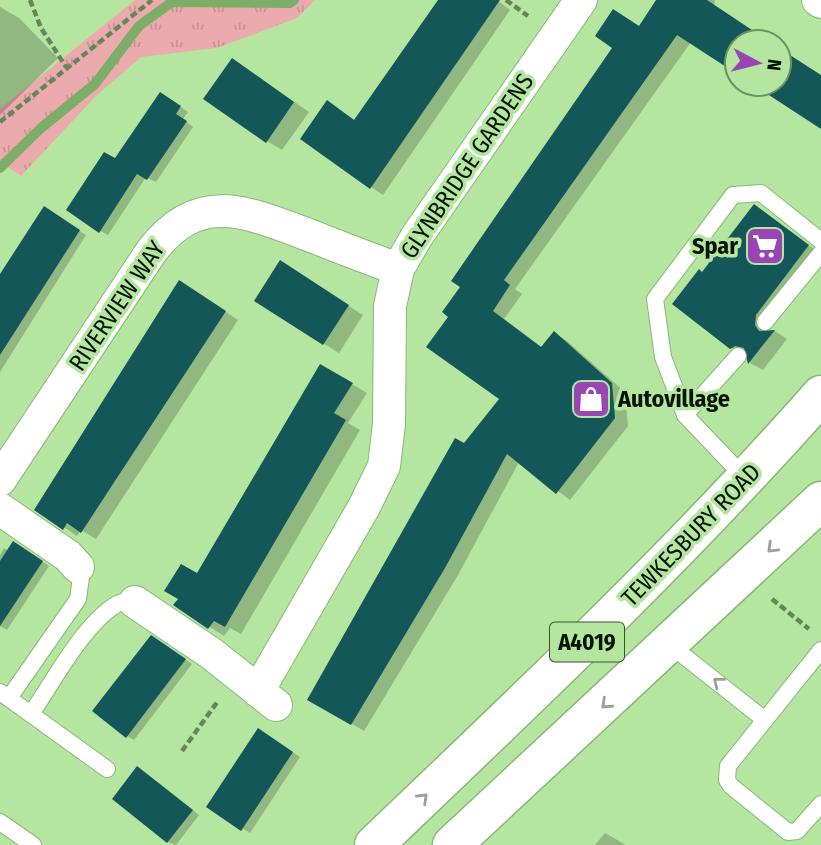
<svg xmlns="http://www.w3.org/2000/svg" width="821" height="845" viewBox="0 0 821 845" font-family="'Fira Sans Condensed',sans-serif">
	<style>
		.grass { fill: url(#grass-tufts) }
		.shadow { fill: #0003 }
		.lines { fill: none; stroke-linecap: round; stroke-linejoin: round }
		.stream { stroke: #7cae68; stroke-width: 10 }
		.building { fill: #135759 }
		.lane-casing { stroke: #88b875; stroke-width: 18 }
		.street-casing { stroke: #88b875; stroke-width: 34 }
		.highway-casing { stroke: #88b875; stroke-width: 41 }
		.path { stroke: #658758; stroke-width: 4.5; stroke-dasharray: 7 3.5; stroke-linecap: butt }
		.lane { stroke: #fff; stroke-width: 16 }
		.street { stroke: #fff; stroke-width: 32 }
		.highway { stroke: #fff; stroke-width: 38 }
		.oneway { stroke: #9aa199 }
		.labels { text-anchor: middle; stroke-width: 7; stroke-linejoin: round; paint-order: stroke }
		.shield { fill: #b4e6a0; stroke: #385230; stroke-width: 2 }
		.shield-label { font-size: 23px; font-weight: bold; fill: #031300 }
		.street-label { font-size: 24px; fill: #031300; stroke: #b4e6a0 }
		.poi-label { font-size: 24px; font-weight: bold; fill: #031300; stroke: #b4e6a0; text-anchor: end }
	</style>
	<defs>
		<pattern id="grass-tufts" width="24" height="20" patternUnits="userSpaceOnUse" patternTransform="scale(1.75)"><rect width="24" height="20" fill="#ebabad"/><path d="M3 7l-1-3M5 7V3M7 7l1-3M15 17l-1-3M17 17v-4M19 17l1-3" fill="none" stroke="#c89293"/></pattern>
	</defs>
	<rect width="100%" height="100%" fill="#b4e6a0"/>
	<path class="grass" d="M135 0H315L297 18 217 48 141 57 95 97 21 176 0 162V109Z"/>
	<g class="shadow">
		<path d="M440 0H497L510 10 383 195 371 187 328 102 356 121Z"/>
		<path d="M658 0H715L714 6 769 42H737V72L691 42 515 289 522 294 504 319 543 348 554 333 567 341 625 392 628 426 570 500 519 462 458 575 364 731 310 699 464 445 502 398 429 347Z"/>
		<path d="M0 7 19 18 58 58 0 115Z"/>
		<path d="M233 60 309 112 282 150 267 141Z"/>
		<path d="M168 98 188 112 183 119 193 127 156 182 146 177 108 235 100 231 115 160Z"/>
		<path d="M755 206 821 254 769 323 768 332 775 331 787 339 763 370 750 363 748 354 744 356 731 348 703 274Z"/>
		<path d="M52 213 86 235 0 372V278Z"/>
		<path d="M295 272 363 315 339 353 256 301Z"/>
		<path d="M193 290 238 320 96 539 81 530 77 536 36 509Z"/>
		<path d="M321 366 367 393 348 423 360 430 241 634 230 628 224 636 175 605 197 575Z"/>
		<path d="M21 547 49 566 7 630 0 626V555L4 548 9 551Z"/>
		<path d="M158 641 192 664 134 740 127 736Z"/>
		<path d="M266 735 300 757 250 833 208 806Z"/>
		<path d="M144 773 199 815 176 845 168 842Z"/>
		<path d="M605 833 626 845H595Z"/>
	</g>
	<g class="lines">
		<path class="stream" d="M0 168 41 128 95 84 139 26 172 2 290 3 294 0"/>
	</g>
	<g class="building">
		<path d="M438 0H500L370 189 300 139 327 100 354 120Z"/>
		<path d="M656 0H707L770 42H737V74L677 35 504 280 510 285 493 311 541 347 554 331 612 383 615 418 556 494 507 454 445 568 351 725 307 700 455 438 464 443 499 399 426 347 448 317 442 312 460 287 451 281 612 48 595 36 613 9 639 26Z"/>
		<path d="M779 48 821 75V129L752 84H779Z"/>
		<path d="M232 58 294 102 266 143 203 99Z"/>
		<path d="M160 92 181 106 176 114 187 121 147 180 137 174 99 233 66 210 104 152 115 158Z"/>
		<path d="M754 204 809 245 756 315 755 325 759 331 775 330 748 364 744 348 735 346 730 349 672 304 699 269 702 272Z"/>
		<path d="M44 206 80 230 0 355V274Z"/>
		<path d="M280 260 349 305 323 345 254 301Z"/>
		<path d="M179 280 226 311 81 533 67 523 63 530 34 510Z"/>
		<path d="M320 364 353 383 334 413 346 420 225 627 214 621 208 629 173 605 178 599 164 591 181 564 197 573Z"/>
		<path d="M13 541 43 561 0 626V561Z"/>
		<path d="M151 635 186 659 126 738 92 711Z"/>
		<path d="M258 728 293 752 241 831 206 807Z"/>
		<path d="M137 766 193 810 167 843 112 799Z"/>
	</g>
	<g class="lines">
		<defs>
			<g id="lane">
				<path d="M765 322 821 253"/>
				<path d="M738 356 685 415 746 479"/>
				<path d="M685 415 663 357 655 299 733 195 761 193 821 241"/>
				<path d="M670 645 765 720"/>
				<path d="M821 650 728 766 727 780 731 786 788 832 797 831 821 804"/>
				<path d="M0 692 107 769"/>
				<path d="M9 698 78 599 81 577 78 567"/>
				<path d="M31 714C53 682 82 627 114 606 121 601 127 601 135 602"/>
				<path d="M0 822 33 845"/>
			</g>
			<g id="street">
				<path d="M818 0 821 2"/>
				<path d="M0 480 151 252C197 190 245 211 306 234 337 246 367 258 398 269"/>
				<path d="M0 509 68 556 78 567"/>
				<path d="M135 602 212 654 276 705"/>
				<path d="M258 691 364 507 384 466 389 424 390 306 398 269 417 236 581 0"/>
			</g>
			<g id="highway">
				<path d="M374 845C527 699 681 554 821 395"/>
				<path d="M452 845 821 501"/>
			</g>
		</defs>
		<use href="#lane" class="lane-casing"/>
		<use href="#street" class="street-casing"/>
		<use href="#highway" class="highway-casing"/>
		<g class="path">
			<path d="M30 0 41 28 66 67"/>
			<path d="M506 0 528 16"/>
			<path d="M0 122 152 0"/>
			<path d="M772 599 809 629"/>
			<path d="M182 751 218 701"/>
		</g>
		<use href="#lane" class="lane"/>
		<use href="#street" class="street"/>
		<use href="#highway" class="highway"/>
	</g>
	<defs><path id="oneway-chevron" d="M-2-3.5L2.5 0L-2 3.5" fill="none" stroke-width="1.6" stroke-linecap="round" stroke-linejoin="round" transform="scale(1.75)"/></defs>
	<g class="oneway">
		<use href="#oneway-chevron" transform="translate(772 548) rotate(136)"/>
		<use href="#oneway-chevron" transform="translate(718 682) rotate(-141)"/>
		<use href="#oneway-chevron" transform="translate(606 704) rotate(137)"/>
		<use href="#oneway-chevron" transform="translate(423 798) rotate(-44)"/>
	</g>
	<defs>
		<symbol id="supermarket-square" viewBox="-11 -11 22 22"><rect x="-9" y="-9" width="18" height="18" rx="4" fill="#9945b4" stroke="#b4e6a0"/><path d="M-6-5.5h2.5l.6 2H6L4.5 2H-2.5L-4.4-4H-6ZM-1.5 3.2a1.3 1.3 0 1 0 .1 0ZM3 3.2a1.3 1.3 0 1 0 .1 0Z" fill="#fff"/></symbol>
		<symbol id="shop-square" viewBox="-11 -11 22 22"><rect x="-9" y="-9" width="18" height="18" rx="4" fill="#9945b4" stroke="#b4e6a0"/><path d="M-5-2.5h2.3a2.7 3.5 0 0 1 5.4 0H5L5.5 6h-11ZM-1.5-2.5h3a1.5 2.3 0 0 0-3 0Z" fill="#fff"/></symbol>
	</defs>
	<g fill-rule="evenodd">
		<use href="#supermarket-square" x="743" y="224" width="44" height="44"/>
		<use href="#shop-square" x="569" y="377" width="44" height="44"/>
	</g>
	<g class="labels">
		<rect class="shield" x="550" y="622.5" width="74" height="39" rx="5"/>
		<g class="shield-label">
			<text x="587" y="650">A4019</text>
		</g>
		<g class="street-label">
			<text transform="translate(467 166) rotate(-56)" y="8">GLYNBRIDGE GARDENS</text>
			<text transform="translate(117 306) rotate(-56)" y="8">RIVERVIEW WAY</text>
			<text transform="translate(691 535) rotate(-46)" y="8">TEWKESBURY ROAD</text>
		</g>
		<g class="poi-label">
			<text x="738" y="254">Spar</text>
			<text x="618" y="407" text-anchor="start">Autovillage</text>
		</g>
	</g>
	<g transform="translate(758 63) rotate(97)"><circle r="33" fill="#b4e6a0" stroke="#6d9260" stroke-width="2"/>
	<path d="M0-5L12 26L0 18L-12 26Z" fill="#9945b4"/>
	<text y="-10" font-size="19" font-weight="bold" text-anchor="middle" fill="#031300">N</text>
	</g>
</svg>
